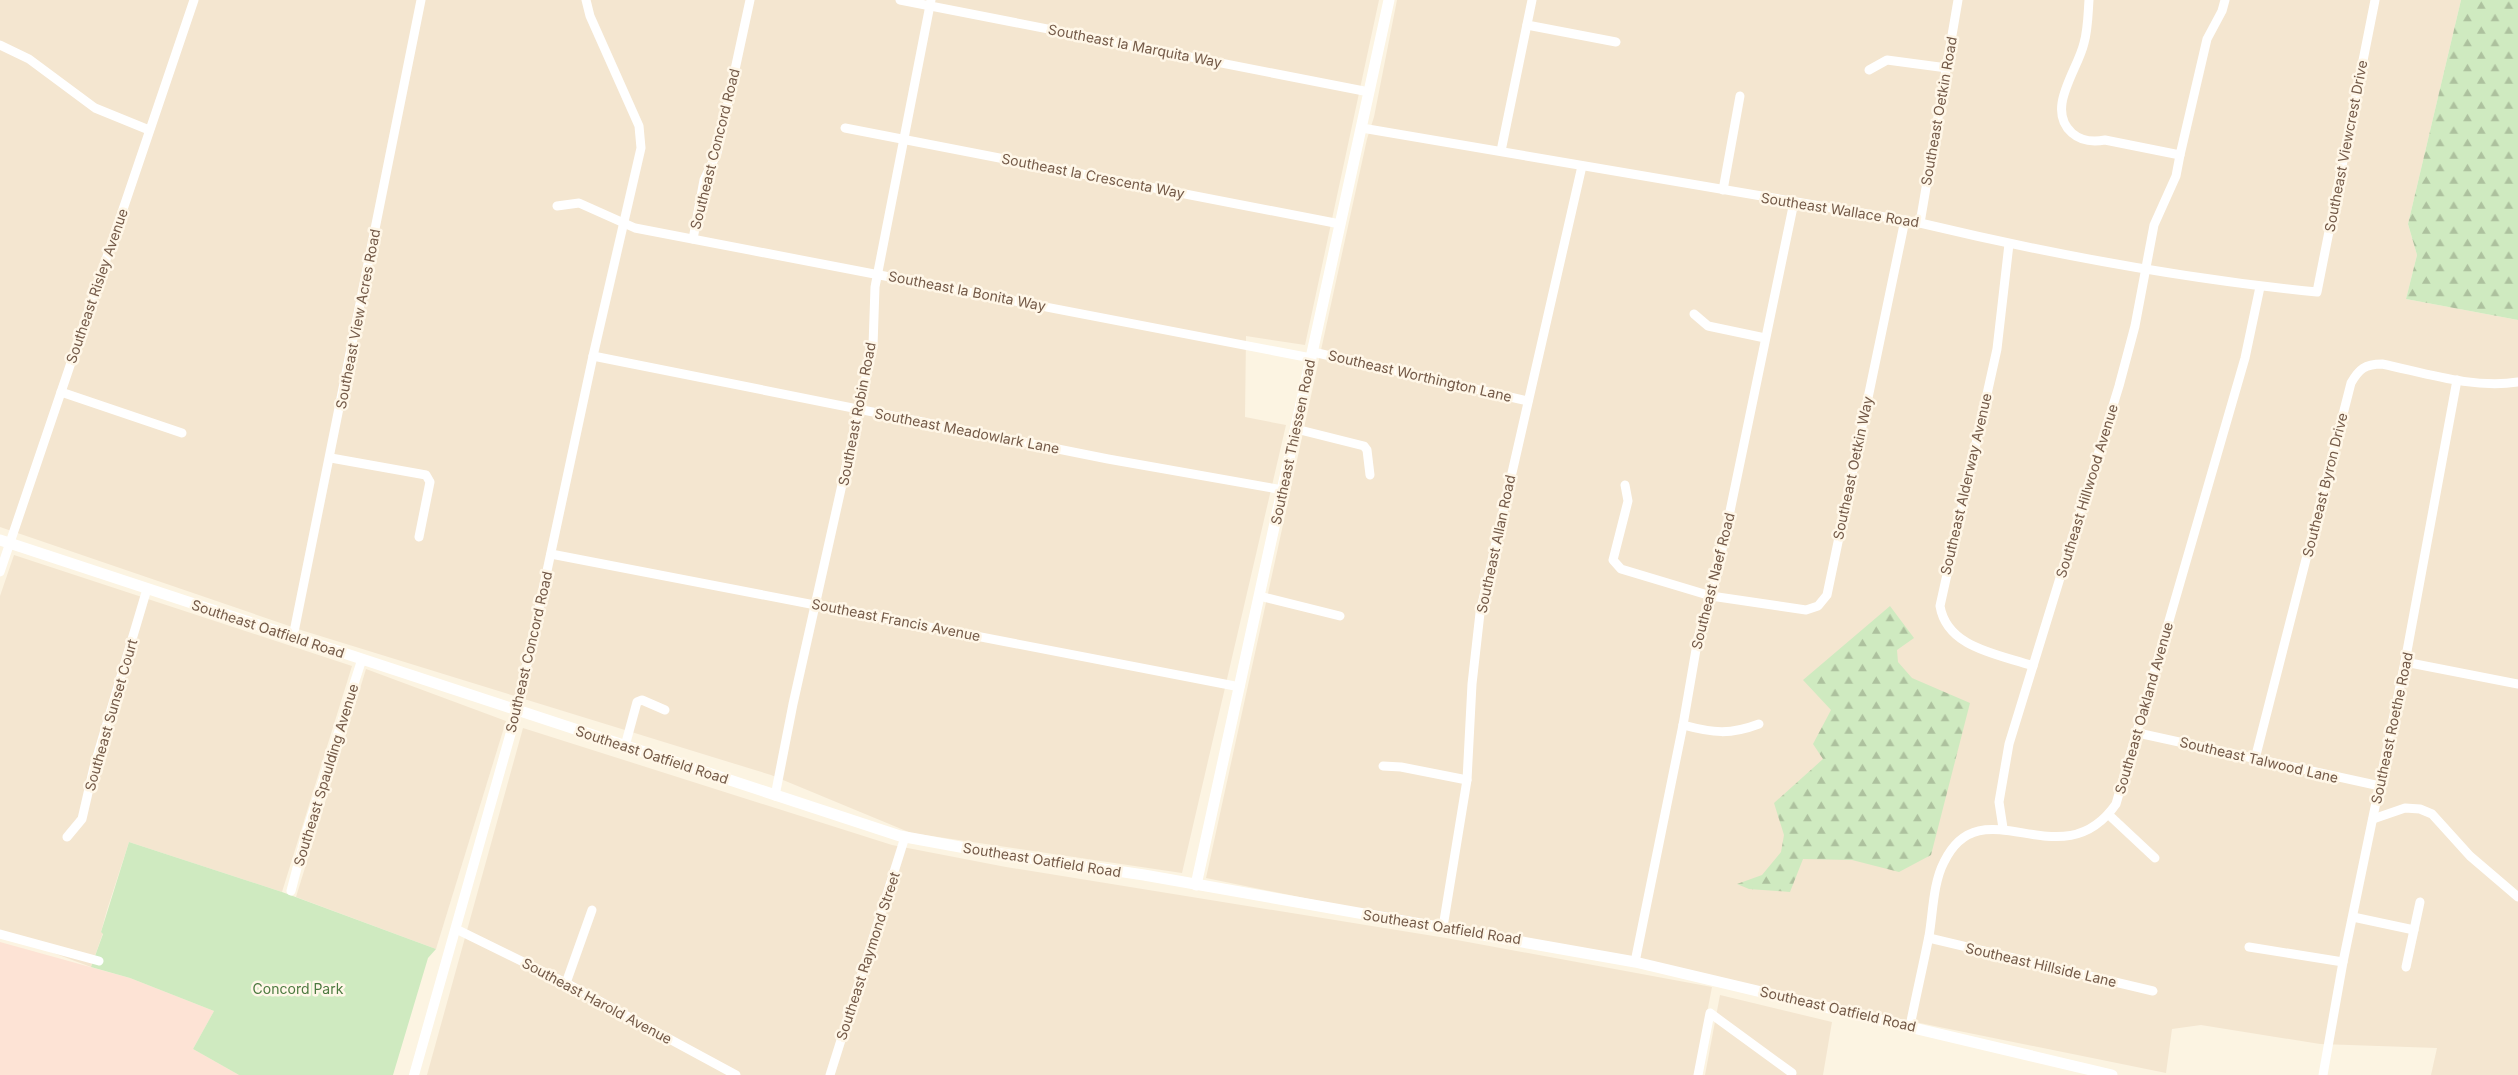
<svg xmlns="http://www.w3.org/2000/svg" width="2518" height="1075" viewBox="0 0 2518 1075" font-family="Inter,sans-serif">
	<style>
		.residential { fill: #f4e6d0 }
		.commercial { fill: #fde3d5 }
		.forest { fill: url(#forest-firs) }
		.green { fill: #cfeac0 }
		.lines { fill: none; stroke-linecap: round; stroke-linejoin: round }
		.minor { stroke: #fff; stroke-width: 9 }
		.tertiary { stroke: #fff; stroke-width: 10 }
		.secondary { stroke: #fff; stroke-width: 11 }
		.labels { text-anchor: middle; stroke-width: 5; stroke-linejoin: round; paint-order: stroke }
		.street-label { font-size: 14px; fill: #745a48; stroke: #fff7e8 }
		.park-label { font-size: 14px; fill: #4d7a40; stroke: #fff7e8 }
	</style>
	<defs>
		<pattern id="forest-firs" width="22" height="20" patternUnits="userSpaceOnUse" patternTransform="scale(1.25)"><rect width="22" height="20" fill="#cfeac0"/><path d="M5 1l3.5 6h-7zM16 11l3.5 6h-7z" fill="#adc19e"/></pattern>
	</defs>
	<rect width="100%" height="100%" fill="#fcf4e2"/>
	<g class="residential">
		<path d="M0 0H1379L1305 345 1246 336 1245 417 1286 425 1182 873 911 833 771 775 304 631 0 527Z"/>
		<path d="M1397 0H2461L2408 224 2417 255 2406 299 2518 320V1075H2431L2437 1048 2320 1044 2201 1025 2172 1029 2166 1073 1206 878 1367 139 1374 117Z"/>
		<path d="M14 555 352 666 282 892 129 842 107 910 101 932 103 933 91 967 0 933V596Z"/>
		<path d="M366 669 506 721 436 949 296 897Z"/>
		<path d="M523 728 892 845 1006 867 1446 938 1712 987 1695 1075H427Z"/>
		<path d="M1720 995 1832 1022 1823 1075H1705Z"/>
	</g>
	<path class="commercial" d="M0 942 130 978 214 1011 193 1049 239 1075H0Z"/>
	<g class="forest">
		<path d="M2461 0H2518V320L2406 299 2417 255 2408 224Z"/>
		<path d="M1890 606 1914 638 1897 650 1898 662 1912 678 1970 703 1931 855 1899 872 1852 860 1803 859 1790 892 1749 889 1737 884 1762 875 1781 852 1784 835 1774 803 1823 759 1813 744 1831 710 1803 680Z"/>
	</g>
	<path class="green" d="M129 842 282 892 436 949 428 958 393 1075H239L193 1049 214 1011 130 978 91 967 103 934 101 932Z"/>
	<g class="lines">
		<g class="minor">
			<path d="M900 0 1369 92"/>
			<path d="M2089 0C2088 14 2088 29 2084 43 2078 70 2045 109 2072 133 2081 141 2094 142 2105 140L2180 155 2207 39 2222 11 2225 0"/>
			<path d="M1527 25 1616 42"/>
			<path d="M0 45 29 59 95 108 149 130"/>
			<path d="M1869 70 1887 60 1947 68"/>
			<path d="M845 128 1340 224"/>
			<path d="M1362 128 1920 223C2050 254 2184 279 2317 292L2375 0"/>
			<path d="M1501 151 1532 0"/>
			<path d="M1723 190 1740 96"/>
			<path d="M557 206 579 203 635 228 1311 358"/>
			<path d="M1920 223 1958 0"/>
			<path d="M693 239 704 180 717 153 750 0"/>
			<path d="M2009 244 1997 349 1940 606C1947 648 1998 654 2033 666"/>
			<path d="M1694 314 1708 326 1765 338"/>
			<path d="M1313 352 1528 401"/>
			<path d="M593 356 1108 459 1283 490"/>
			<path d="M61 392 182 433"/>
			<path d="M1296 429 1364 446 1367 450 1370 475"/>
			<path d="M331 458 426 475 430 482 419 537"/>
			<path d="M1625 485 1628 501 1613 560 1621 569 1711 596 1806 610 1818 606 1827 595 1905 220"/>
			<path d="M551 554 1240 687"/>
			<path d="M0 572 194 0"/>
			<path d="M1259 596 1340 616"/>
			<path d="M293 637 421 0"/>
			<path d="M2405 662 2518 684"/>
			<path d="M517 711 593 356 641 148 639 126 590 16 586 0"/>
			<path d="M1683 725C1713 733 1730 735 1759 724"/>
			<path d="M2138 733 2380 786"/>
			<path d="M625 746 637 702 642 700 665 710"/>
			<path d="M2255 759 2351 383C2359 369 2365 364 2382 364 2425 373 2473 389 2518 382"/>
			<path d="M1383 766 1401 767 1467 780"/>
			<path d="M775 796 793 704 873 346 875 287 931 0"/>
			<path d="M2109 815 2155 858"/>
			<path d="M2373 819 2405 808 2420 809 2432 814 2470 856 2518 897"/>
			<path d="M2003 828 1999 802 2009 744 2119 386 2135 326 2154 225 2176 176 2180 155"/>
			<path d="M67 837 82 819 94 767 147 589"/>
			<path d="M291 891 307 830 362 659"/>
			<path d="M2353 917 2414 930"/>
			<path d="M1443 927 1467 780 1472 684 1480 613 1582 166"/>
			<path d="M456 929 566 983 736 1075"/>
			<path d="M0 934 99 961"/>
			<path d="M1929 938 2153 991"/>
			<path d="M2249 947 2343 962"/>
			<path d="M1635 962 1683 725 1698 638 1717 574 1794 202"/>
			<path d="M2406 967 2420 902"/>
			<path d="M566 983 592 910"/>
			<path d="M1910 1026C1916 996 1923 966 1929 936 1933 913 1933 883 1944 862 1982 783 2061 883 2116 804L2245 358 2260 287"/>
			<path d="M830 1075 905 837"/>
			<path d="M1698 1075 1710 1013 1792 1073"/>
			<path d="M2323 1075 2343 962 2405 662 2457 380"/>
		</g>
		<path class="tertiary" d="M414 1075 517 711"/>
		<g class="secondary">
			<path d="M0 540 900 836 982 851 1144 875 1635 962 2112 1075"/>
			<path d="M1196 885 1389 0"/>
		</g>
	</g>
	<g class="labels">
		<g class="street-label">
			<text transform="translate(1135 46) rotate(11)" y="5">Southeast la Marquita Way</text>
			<text transform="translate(1939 111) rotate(-80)" y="5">Southeast Oetkin Road</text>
			<text transform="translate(2346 146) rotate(-79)" y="5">Southeast Viewcrest Drive</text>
			<text transform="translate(715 149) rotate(-76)" y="5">Southeast Concord Road</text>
			<text transform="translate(1093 176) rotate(11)" y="5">Southeast la Crescenta Way</text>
			<text transform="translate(1840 210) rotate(9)" y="5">Southeast Wallace Road</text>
			<text transform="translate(97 286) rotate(-71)" y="5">Southeast Risley Avenue</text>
			<text transform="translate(967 291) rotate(11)" y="5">Southeast la Bonita Way</text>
			<text transform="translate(358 319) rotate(-79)" y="5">Southeast View Acres Road</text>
			<text transform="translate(1420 376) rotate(13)" y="5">Southeast Worthington Lane</text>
			<text transform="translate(857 414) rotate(-79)" y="5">Southeast Robin Road</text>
			<text transform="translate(967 431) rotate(11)" y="5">Southeast Meadowlark Lane</text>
			<text transform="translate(1293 442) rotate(-78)" y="5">Southeast Thiessen Road</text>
			<text transform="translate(1853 468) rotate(-78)" y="5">Southeast Oetkin Way</text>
			<text transform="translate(1966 484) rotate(-77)" y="5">Southeast Alderway Avenue</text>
			<text transform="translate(2325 485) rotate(-76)" y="5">Southeast Byron Drive</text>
			<text transform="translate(2087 491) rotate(-73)" y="5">Southeast Hillwood Avenue</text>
			<text transform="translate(1496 544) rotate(-78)" y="5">Southeast Allan Road</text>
			<text transform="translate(1713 581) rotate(-76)" y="5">Southeast Naef Road</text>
			<text transform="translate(896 620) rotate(11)" y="5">Southeast Francis Avenue</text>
			<text transform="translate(268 629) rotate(18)" y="5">Southeast Oatfield Road</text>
			<text transform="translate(529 652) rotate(-77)" y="5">Southeast Concord Road</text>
			<text transform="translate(2144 708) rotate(-74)" y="5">Southeast Oakland Avenue</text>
			<text transform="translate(111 715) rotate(-74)" y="5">Southeast Sunset Court</text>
			<text transform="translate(2392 728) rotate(-78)" y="5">Southeast Roethe Road</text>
			<text transform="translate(652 755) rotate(18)" y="5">Southeast Oatfield Road</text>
			<text transform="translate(2259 760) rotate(13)" y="5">Southeast Talwood Lane</text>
			<text transform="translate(326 775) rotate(-73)" y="5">Southeast Spaulding Avenue</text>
			<text transform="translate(1042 860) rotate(9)" y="5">Southeast Oatfield Road</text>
			<text transform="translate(1442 927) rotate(9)" y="5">Southeast Oatfield Road</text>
			<text transform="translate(868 956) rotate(-72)" y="5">Southeast Raymond Street</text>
			<text transform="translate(2041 965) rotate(13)" y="5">Southeast Hillside Lane</text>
			<text transform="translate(597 1001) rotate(28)" y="5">Southeast Harold Avenue</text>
			<text transform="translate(1838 1009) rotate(13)" y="5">Southeast Oatfield Road</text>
		</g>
		<g class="park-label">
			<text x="298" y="994">Concord Park</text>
		</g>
	</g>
</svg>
